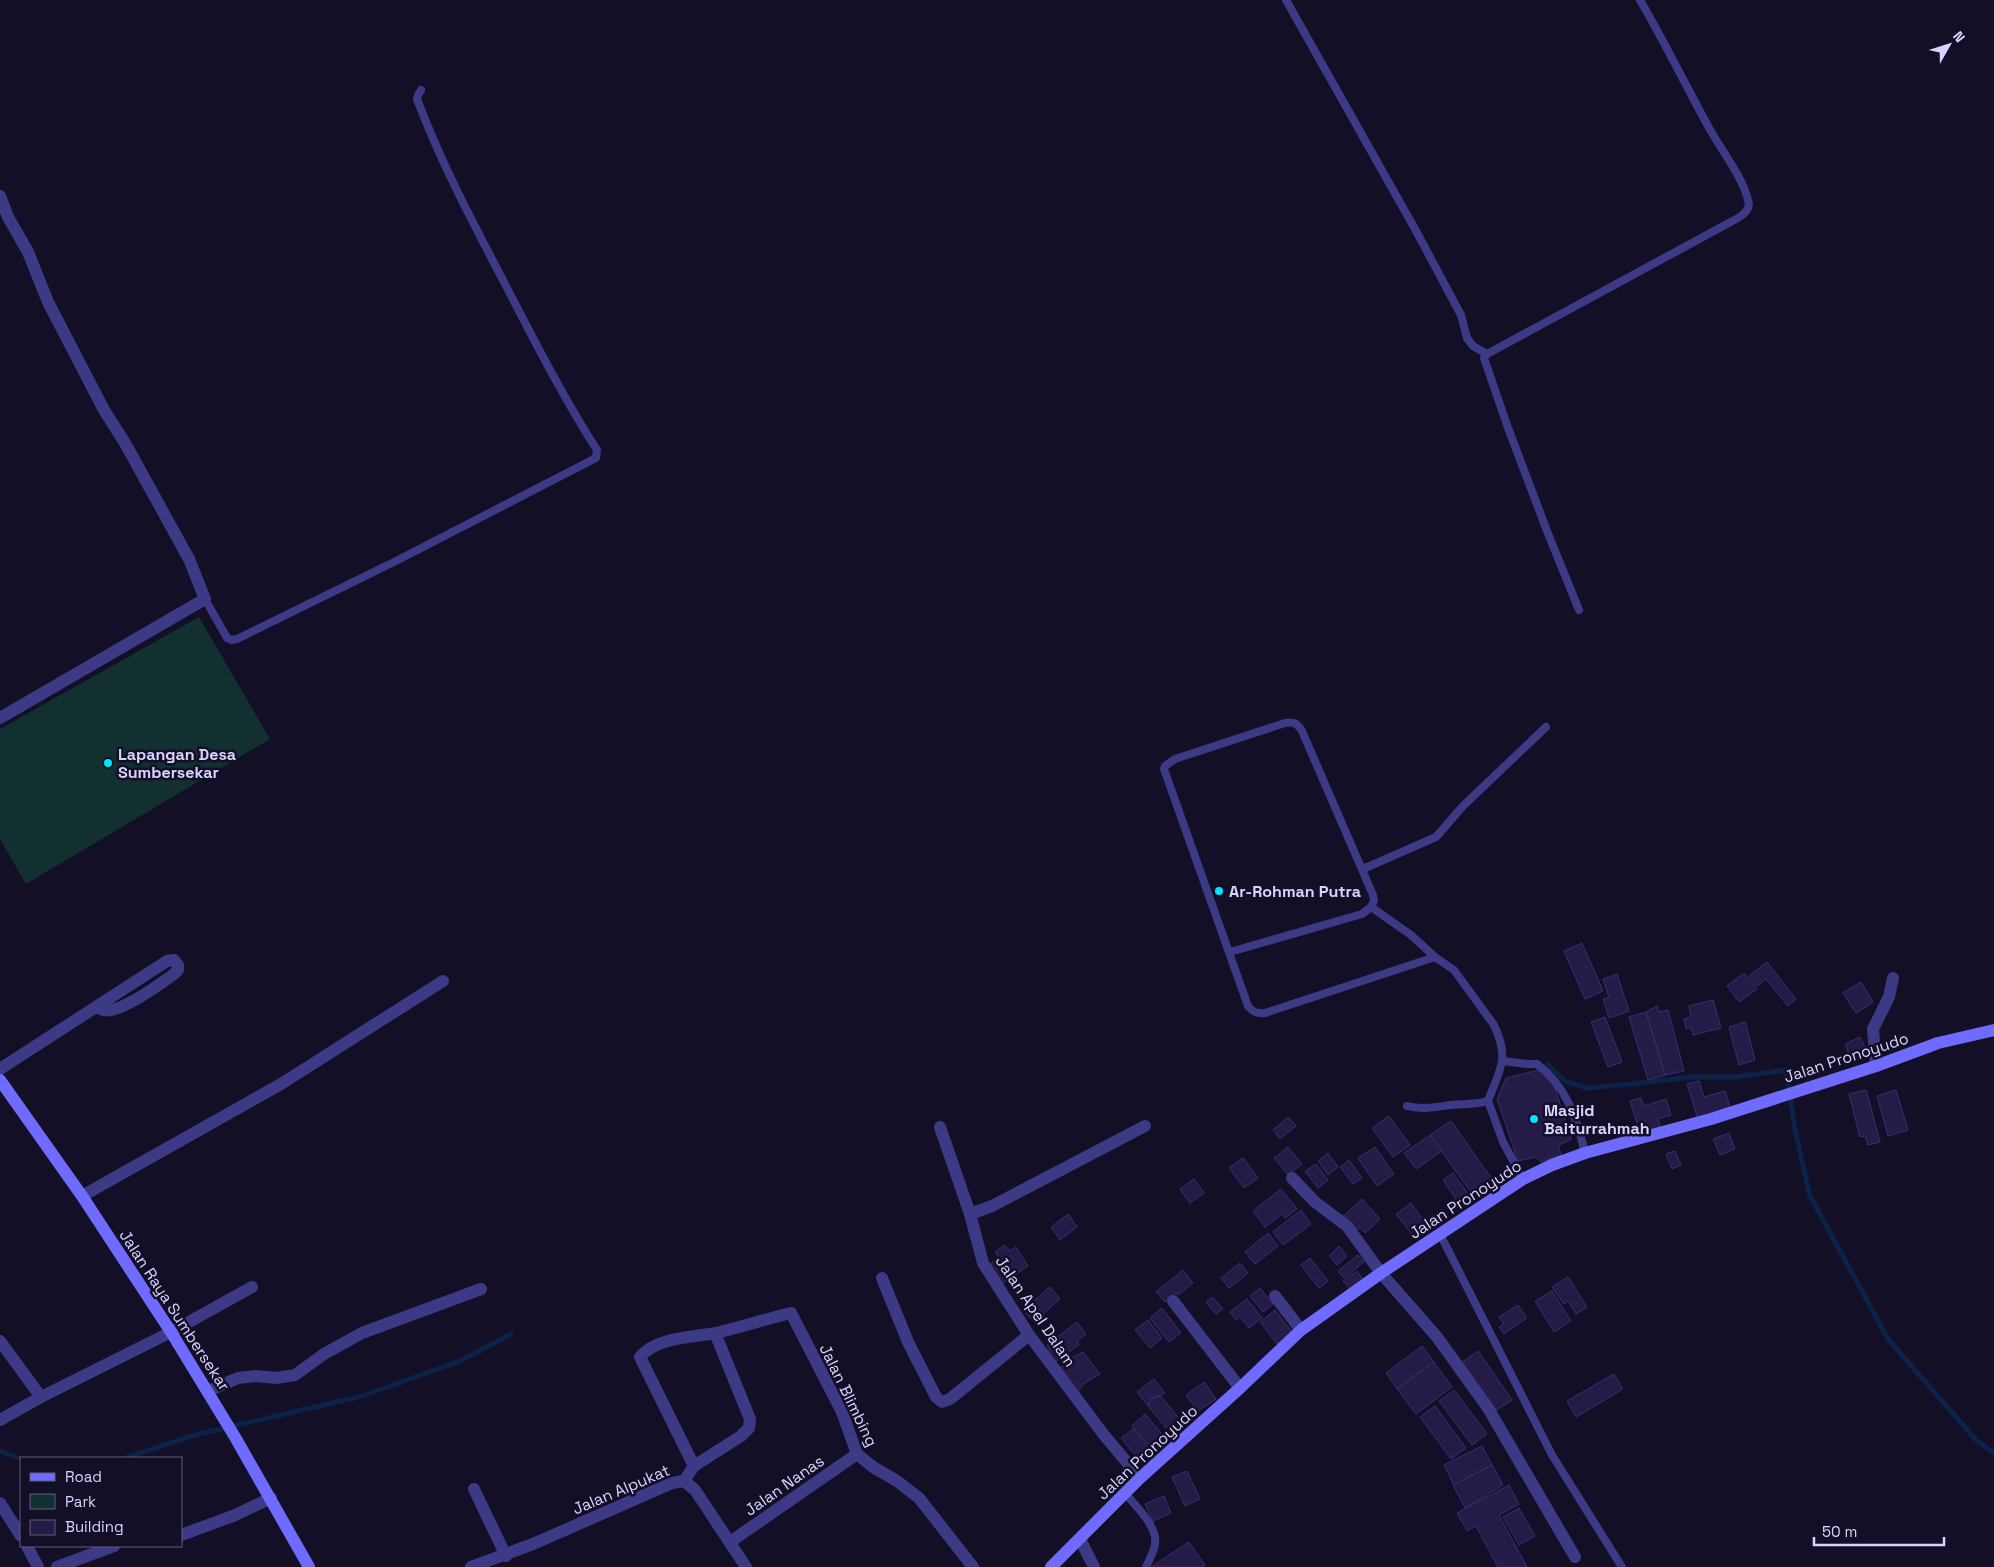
<svg xmlns="http://www.w3.org/2000/svg" width="1994" height="1567" viewBox="0 0 1994 1567" font-family="'Space Grotesk',sans-serif">
	<style>
		.green { fill: #12302f }
		.lines { fill: none; stroke-linecap: round; stroke-linejoin: round }
		.stream { stroke: #0c2248; stroke-width: 5 }
		.building { fill: #241b47; stroke: #3b2d73 }
		.lane { stroke: #3d3a85; stroke-width: 8 }
		.street { stroke: #3d3a85; stroke-width: 12 }
		.secondary { stroke: #6f6bff; stroke-width: 12 }
		.poi-dot { fill: #00e5ff; stroke: #130f26; stroke-width: 2 }
		.labels { text-anchor: middle; stroke-width: 5; stroke-linejoin: round; paint-order: stroke }
		.poi-label { font-size: 16px; font-weight: bold; fill: #d9d4ff; stroke: #130f26; text-anchor: start }
		.street-label { font-size: 16px; fill: #d9d4ff; stroke: #130f26 }
	</style>
	<rect width="100%" height="100%" fill="#130f26"/>
	<path class="green" d="M199 617 270 739 26 884 0 839V729Z"/>
	<g class="lines">
		<g class="stream">
			<path d="M1547 1064 1565 1081 1587 1088 1632 1084 1691 1077H1735L1786 1070 1795 1130 1810 1196 1888 1339 1977 1441 1994 1453"/>
			<path d="M0 1451 21 1459"/>
			<path d="M125 1458 195 1435 362 1396 460 1361 511 1334"/>
		</g>
	</g>
	<g class="building">
		<path d="M1582 943 1603 991 1585 999 1564 951Z"/>
		<path d="M1767 962 1796 999 1788 1006 1766 979 1757 986 1749 976Z"/>
		<path d="M1744 973 1757 989 1739 1002 1727 986Z"/>
		<path d="M1617 974 1629 1011 1609 1018 1603 999 1609 997 1603 979Z"/>
		<path d="M1861 982 1873 1002 1856 1013 1843 993Z"/>
		<path d="M1713 1000 1721 1028 1693 1035 1691 1027 1686 1029 1684 1019 1691 1017 1689 1006Z"/>
		<path d="M1657 1006 1659 1012 1668 1010 1684 1071 1665 1075 1646 1012Z"/>
		<path d="M1646 1012 1665 1075 1648 1080 1629 1017Z"/>
		<path d="M1605 1017 1622 1062 1608 1067 1591 1022Z"/>
		<path d="M1745 1022 1755 1060 1739 1065 1729 1027Z"/>
		<path d="M1860 1037 1868 1054 1852 1061 1845 1044Z"/>
		<path d="M1539 1070 1553 1082 1571 1139 1558 1146 1561 1155 1541 1162 1536 1157 1518 1161 1497 1099 1506 1078Z"/>
		<path d="M1699 1081 1704 1097 1725 1091 1731 1110 1698 1119 1687 1084Z"/>
		<path d="M1866 1090 1880 1142 1868 1145 1865 1136 1860 1137 1849 1094Z"/>
		<path d="M1896 1090 1908 1130 1888 1136 1877 1096Z"/>
		<path d="M1641 1098 1644 1106 1666 1099 1671 1115 1658 1119 1661 1129 1649 1133 1645 1120 1637 1123 1630 1101Z"/>
		<path d="M1389 1116 1410 1145 1393 1157 1372 1128Z"/>
		<path d="M1288 1117 1296 1126 1280 1139 1273 1130Z"/>
		<path d="M1451 1121 1496 1185 1476 1199 1430 1135Z"/>
		<path d="M1729 1133 1735 1149 1720 1155 1713 1139Z"/>
		<path d="M1430 1135 1442 1151 1416 1169 1404 1153Z"/>
		<path d="M1288 1147 1302 1164 1288 1175 1274 1158Z"/>
		<path d="M1375 1147 1394 1174 1377 1186 1358 1158Z"/>
		<path d="M1675 1151 1681 1165 1672 1169 1666 1154Z"/>
		<path d="M1328 1153 1338 1167 1328 1175 1318 1161Z"/>
		<path d="M1243 1158 1258 1178 1244 1188 1229 1168Z"/>
		<path d="M1349 1160 1362 1178 1353 1184 1340 1167Z"/>
		<path d="M1316 1164 1328 1180 1318 1188 1305 1171Z"/>
		<path d="M1453 1173 1473 1201 1462 1208 1443 1180Z"/>
		<path d="M1194 1179 1204 1193 1190 1203 1180 1189Z"/>
		<path d="M1281 1189 1297 1209 1285 1218 1282 1214 1265 1227 1253 1211Z"/>
		<path d="M1362 1199 1380 1219 1365 1233 1360 1227 1353 1233 1340 1219Z"/>
		<path d="M1411 1203 1429 1228 1415 1238 1396 1214Z"/>
		<path d="M1301 1210 1311 1224 1283 1245 1273 1232Z"/>
		<path d="M1068 1214 1077 1227 1060 1240 1051 1227Z"/>
		<path d="M1268 1233 1278 1246 1255 1264 1245 1252Z"/>
		<path d="M1005 1245 1010 1251 1016 1247 1028 1266 1002 1284 989 1265 999 1258 995 1252Z"/>
		<path d="M1339 1246 1347 1256 1337 1265 1329 1256Z"/>
		<path d="M1358 1255 1364 1262 1344 1278 1338 1271Z"/>
		<path d="M1310 1258 1328 1281 1319 1288 1301 1265Z"/>
		<path d="M1240 1263 1248 1273 1229 1288 1221 1278Z"/>
		<path d="M1183 1270 1193 1283 1178 1295 1176 1293 1165 1302 1156 1292Z"/>
		<path d="M1357 1271 1365 1282 1352 1292 1343 1281Z"/>
		<path d="M1568 1277 1587 1307 1576 1314 1568 1301 1564 1304 1552 1287Z"/>
		<path d="M1050 1287 1060 1299 1034 1322 1023 1310Z"/>
		<path d="M1260 1288 1273 1304 1263 1312 1250 1296Z"/>
		<path d="M1552 1291 1571 1321 1554 1332 1535 1301Z"/>
		<path d="M1213 1297 1223 1309 1216 1314 1206 1302Z"/>
		<path d="M1247 1299 1262 1318 1249 1328 1240 1317 1236 1320 1230 1312Z"/>
		<path d="M1518 1305 1527 1318 1504 1334 1499 1327 1504 1324 1499 1317Z"/>
		<path d="M1162 1308 1181 1333 1169 1342 1150 1318Z"/>
		<path d="M1275 1310 1292 1332 1277 1344 1260 1322Z"/>
		<path d="M1148 1320 1162 1338 1150 1348 1135 1330Z"/>
		<path d="M1077 1322 1086 1334 1077 1341 1079 1345 1054 1363 1046 1353 1050 1350 1047 1345Z"/>
		<path d="M1422 1346 1434 1362 1397 1389 1386 1373Z"/>
		<path d="M1478 1351 1512 1400 1492 1413 1458 1365Z"/>
		<path d="M1083 1352 1100 1374 1086 1382 1077 1392 1060 1369 1067 1360Z"/>
		<path d="M1434 1362 1452 1387 1416 1414 1397 1389Z"/>
		<path d="M1614 1374 1623 1389 1576 1417 1567 1401Z"/>
		<path d="M1154 1379 1165 1393 1151 1399 1148 1406 1137 1392Z"/>
		<path d="M1204 1382 1216 1399 1198 1411 1186 1395Z"/>
		<path d="M1454 1390 1487 1434 1472 1445 1439 1401Z"/>
		<path d="M1161 1396 1185 1426 1174 1434 1169 1426 1166 1428 1148 1406 1151 1399Z"/>
		<path d="M1435 1406 1466 1448 1451 1459 1420 1417Z"/>
		<path d="M1145 1414 1166 1439 1152 1450 1132 1426Z"/>
		<path d="M1133 1429 1150 1450 1139 1460 1121 1438Z"/>
		<path d="M1482 1446 1492 1465 1454 1485 1444 1465Z"/>
		<path d="M1492 1465 1503 1485 1465 1508 1453 1485Z"/>
		<path d="M1187 1471 1200 1499 1185 1506 1172 1477Z"/>
		<path d="M1509 1485 1519 1504 1499 1515 1527 1567H1498L1476 1526 1467 1531 1457 1513Z"/>
		<path d="M1164 1496 1171 1513 1153 1521 1145 1504Z"/>
		<path d="M1519 1508 1535 1536 1519 1545 1503 1517Z"/>
		<path d="M1189 1542 1205 1565 1202 1567H1151Z"/>
	</g>
	<g class="lines">
		<g class="lane">
			<path d="M1286 0 1415 229 1461 315 1467 338 1473 346 1487 354"/>
			<path d="M205 599 227 638 231 640 237 639 398 560 596 458 597 450C563 397 534 340 505 284 473 223 441 163 417 99L418 95 421 90"/>
			<path d="M1579 610 1547 531 1507 425 1484 358 1487 354 1738 218C1744 214 1751 209 1748 200 1743 177 1719 147 1708 126 1685 84 1664 41 1640 0"/>
			<path d="M1363 869 1436 837 1463 806 1546 727"/>
			<path d="M1371 907 1411 935 1435 957"/>
			<path d="M1230 952 1362 914 1371 907 1374 901 1373 895 1302 731C1298 724 1294 721 1285 723L1175 759 1165 766 1164 769 1248 1006C1253 1012 1257 1014 1265 1013L1435 957 1454 970 1494 1025C1510 1059 1500 1069 1488 1101L1503 1142 1523 1179"/>
			<path d="M1503 1061 1527 1064H1537C1566 1086 1577 1118 1585 1153"/>
			<path d="M1407 1106C1422 1110 1436 1107 1451 1105 1464 1103 1476 1105 1488 1101"/>
			<path d="M1440 1234 1552 1455 1622 1567"/>
			<path d="M1125 1493C1135 1506 1158 1526 1155 1544 1154 1552 1149 1560 1146 1567"/>
		</g>
		<g class="street">
			<path d="M0 196 8 217 28 252 48 302 104 410 125 443 189 559 205 599 0 718"/>
			<path d="M1876 1066 1873 1029 1889 997 1893 978"/>
			<path d="M0 1069 167 961 174 960 178 965V970L174 974C159 985 128 1007 111 1010 105 1012 101 1009 96 1007"/>
			<path d="M940 1127 970 1214"/>
			<path d="M1292 1178 1315 1202 1347 1226 1381 1273 1437 1337 1488 1408 1575 1557"/>
			<path d="M82 1196 281 1084 443 981"/>
			<path d="M882 1278 908 1342 936 1397 942 1402 950 1399 1029 1335"/>
			<path d="M1275 1296 1301 1330"/>
			<path d="M1173 1301 1240 1388"/>
			<path d="M0 1341 41 1397"/>
			<path d="M208 1391 238 1378 256 1376 276 1378 295 1375 324 1354 362 1333 481 1289"/>
			<path d="M0 1420 41 1397 171 1332 252 1287"/>
			<path d="M694 1466 741 1436 749 1428 750 1419 715 1333"/>
			<path d="M1140 1478 1104 1435 1029 1335 983 1263 970 1214 992 1206 1145 1126"/>
			<path d="M684 1481 694 1466 640 1357C656 1337 694 1337 716 1333 741 1327 766 1319 791 1313L842 1412 857 1454 873 1467 897 1481 919 1498 973 1567"/>
			<path d="M474 1489 506 1556"/>
			<path d="M0 1503 21 1536"/>
			<path d="M181 1535 233 1516 271 1498"/>
			<path d="M1080 1539 1094 1567"/>
			<path d="M730 1542 857 1454"/>
			<path d="M27 1546 38 1567"/>
			<path d="M57 1567 114 1546"/>
			<path d="M471 1567 533 1544 672 1483 684 1481 695 1490 746 1567"/>
		</g>
		<g class="secondary">
			<path d="M0 1080 82 1196 171 1332 235 1437 309 1567"/>
			<path d="M1051 1567 1140 1478 1240 1388 1301 1330 1381 1273 1523 1179 1552 1165 1585 1153 1711 1119 1876 1066 1938 1043 1994 1030"/>
		</g>
	</g>
	<g class="poi-dot">
		<circle cx="108" cy="763" r="5"/>
		<circle cx="1219" cy="891" r="5"/>
		<circle cx="1534" cy="1119" r="5"/>
	</g>
	<g class="labels">
		<g class="poi-label">
			<text x="118" y="760">Lapangan Desa<tspan x="118" dy="18">Sumbersekar</tspan></text>
			<text x="1229" y="897">Ar-Rohman Putra</text>
			<text x="1544" y="1116">Masjid<tspan x="1544" dy="18">Baiturrahmah</tspan></text>
		</g>
		<g class="street-label">
			<text transform="translate(1846 1057) rotate(-18)" y="6">Jalan Pronoyudo</text>
			<text transform="translate(1465 1199) rotate(-33)" y="6">Jalan Pronoyudo</text>
			<text transform="translate(175 1310) rotate(57)" y="6">Jalan Raya Sumbersekar</text>
			<text transform="translate(1036 1311) rotate(56)" y="6">Jalan Apel Dalam</text>
			<text transform="translate(849 1395) rotate(64)" y="6">Jalan Blimbing</text>
			<text transform="translate(1147 1452) rotate(-43)" y="6">Jalan Pronoyudo</text>
			<text transform="translate(784 1485) rotate(-35)" y="6">Jalan Nanas</text>
			<text transform="translate(621 1489) rotate(-23)" y="6">Jalan Alpukat</text>
		</g>
	</g>
	<rect x="20" y="1457" width="162" height="90" fill="#130f26" stroke="#625e7d"/>
	<rect x="30" y="1473" width="25" height="8" fill="#6f6bff" stroke="#625e7d"/>
	<text x="65" y="1482" font-size="15" fill="#d9d4ff">Road</text>
	<rect x="30" y="1494" width="25" height="15" fill="#12302f" stroke="#625e7d"/>
	<text x="65" y="1507" font-size="15" fill="#d9d4ff">Park</text>
	<rect x="30" y="1520" width="25" height="15" fill="#241b47" stroke="#625e7d"/>
	<text x="65" y="1532" font-size="15" fill="#d9d4ff">Building</text>
	<g transform="translate(1949 45) rotate(51)" stroke="#130f26" stroke-width="4" paint-order="stroke">
	<path d="M0-4L9 19L0 12L-9 19Z" fill="#d9d4ff"/>
	<text y="-8" font-size="14" font-weight="bold" text-anchor="middle" fill="#d9d4ff">N</text>
	</g>
	<path d="M1814 1537v8h130v-8" fill="none" stroke="#d9d4ff" stroke-width="2.5"/>
	<text x="1822" y="1537" font-size="15" fill="#d9d4ff" stroke="#130f26" stroke-width="4" paint-order="stroke">50 m</text>
</svg>
